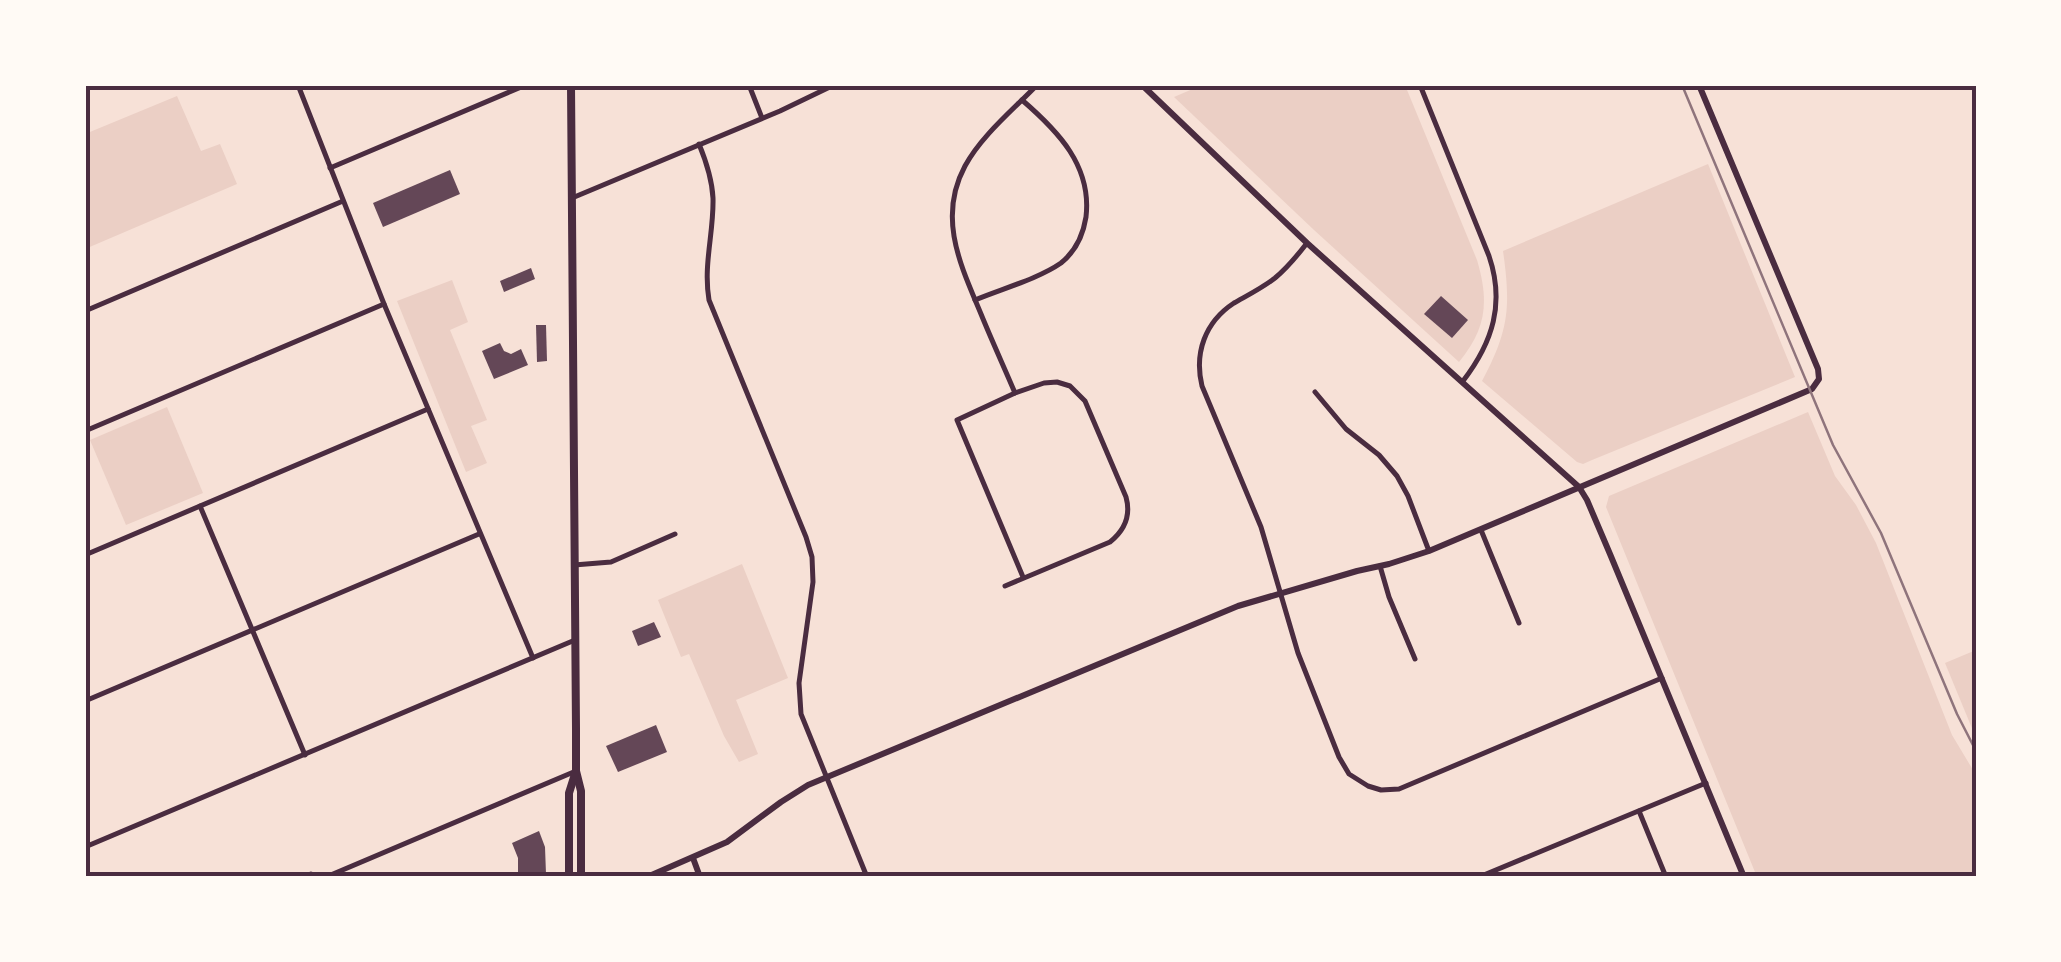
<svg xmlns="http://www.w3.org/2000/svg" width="2061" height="962" viewBox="0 0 2061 962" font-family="Helvetica,sans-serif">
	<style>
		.green { fill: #ebcfc5 }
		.building { fill: #644757 }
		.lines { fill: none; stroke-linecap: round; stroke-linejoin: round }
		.minor { stroke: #4a2c40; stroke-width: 5 }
		.tertiary { stroke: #4a2c40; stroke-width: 6 }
		.primary { stroke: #4a2c40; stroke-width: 8 }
		.rail { stroke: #8f747c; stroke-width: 2.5 }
		.neatline { fill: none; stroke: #4a2c40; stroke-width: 4 }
	</style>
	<rect width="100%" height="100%" fill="#f7e1d7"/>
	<g class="green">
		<path d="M1202 85H1405L1477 260C1489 301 1487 328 1459 362L1314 230 1174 97Z"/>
		<path d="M177 96 201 151 220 144 237 184 85 249V161L88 160 85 134Z"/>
		<path d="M1708 164 1795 377 1592 460 1583 464 1577 462 1482 381C1509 330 1511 307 1503 251Z"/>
		<path d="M452 280 468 322 450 330 487 420 471 426 487 463 466 472 397 301Z"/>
		<path d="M167 407 203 493 126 525 90 440Z"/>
		<path d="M1808 412 1835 476 1856 505 1876 543 1952 735 1976 775V877H1757L1606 507 1609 496Z"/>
		<path d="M742 564 788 678 736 700 758 754 739 762 724 736 689 654 681 657 658 600Z"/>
		<path d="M1976 650V738L1945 663Z"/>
	</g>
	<g class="building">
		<path d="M450 170 460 194 383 227 373 203Z"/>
		<path d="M531 268 535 279 504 292 500 281Z"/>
		<path d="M1441 296 1468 320 1452 338 1424 314Z"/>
		<path d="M536 325H546L547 361 537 362Z"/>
		<path d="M500 343 504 351 511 354 521 349 528 365 494 379 482 351Z"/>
		<path d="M654 622 661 637 638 646 632 631Z"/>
		<path d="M656 725 667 752 618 772 606 746Z"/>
		<path d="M539 831 545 847 546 874 544 877H518V858L512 843Z"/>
	</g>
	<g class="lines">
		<g class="minor">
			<path d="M298 85 384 304 533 658"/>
			<path d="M749 85 762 118"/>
			<path d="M1420 85 1489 256C1505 303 1493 342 1463 381"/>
			<path d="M699 144C706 161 712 179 713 198 714 232 703 265 709 300L806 537 812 557 813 582 799 683 801 714 867 877"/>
			<path d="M330 168 526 85"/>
			<path d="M572 198 780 111 834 85"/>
			<path d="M1307 243C1297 256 1287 268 1275 278 1262 288 1248 295 1234 303 1205 322 1194 353 1202 386L1261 527 1298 653 1339 757 1349 774 1368 786 1381 790 1399 789 1662 678"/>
			<path d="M975 300C1001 289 1038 279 1061 263 1076 251 1083 236 1086 217 1092 166 1058 131 1022 100"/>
			<path d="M85 311 343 201"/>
			<path d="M1315 392 1346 429 1379 455 1397 476 1408 496 1429 551"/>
			<path d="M1015 393C1004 367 992 341 981 314 961 266 937 218 965 166 982 135 1013 110 1037 85"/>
			<path d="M85 431 384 304"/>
			<path d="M200 506 305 755"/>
			<path d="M1481 530 1519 623"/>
			<path d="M85 555 428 409"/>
			<path d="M574 565 611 562 675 534"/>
			<path d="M1380 566 1389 597 1415 659"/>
			<path d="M1005 586 1110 542C1125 530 1131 515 1126 497L1085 401 1070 386 1057 382 1044 383 1015 393 957 420 1023 577"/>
			<path d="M85 701 479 534"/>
			<path d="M1639 811 1666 877"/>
			<path d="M85 847 575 640"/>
			<path d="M305 877 311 874 319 877"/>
			<path d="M326 877 576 771"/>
			<path d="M1479 877 1706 783"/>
		</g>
		<g class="tertiary">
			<path d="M1142 85 1307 243 1579 487 1587 500 1610 554 1744 877"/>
			<path d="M693 858 700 877"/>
			<path d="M647 877 727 842 781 802 808 785 1238 606 1357 571 1389 564 1429 551 1812 389 1819 379 1818 369 1699 85"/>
		</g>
		<g class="primary">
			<path d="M576 771 581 791V877"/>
			<path d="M569 877V793L576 771V729L571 85"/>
		</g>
		<path class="rail" d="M1682 85 1833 445 1881 533 1957 714 1976 751"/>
	</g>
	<rect width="2061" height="962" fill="none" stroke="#fffaf5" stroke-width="175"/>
	<rect x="88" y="88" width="1886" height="786" class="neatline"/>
</svg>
